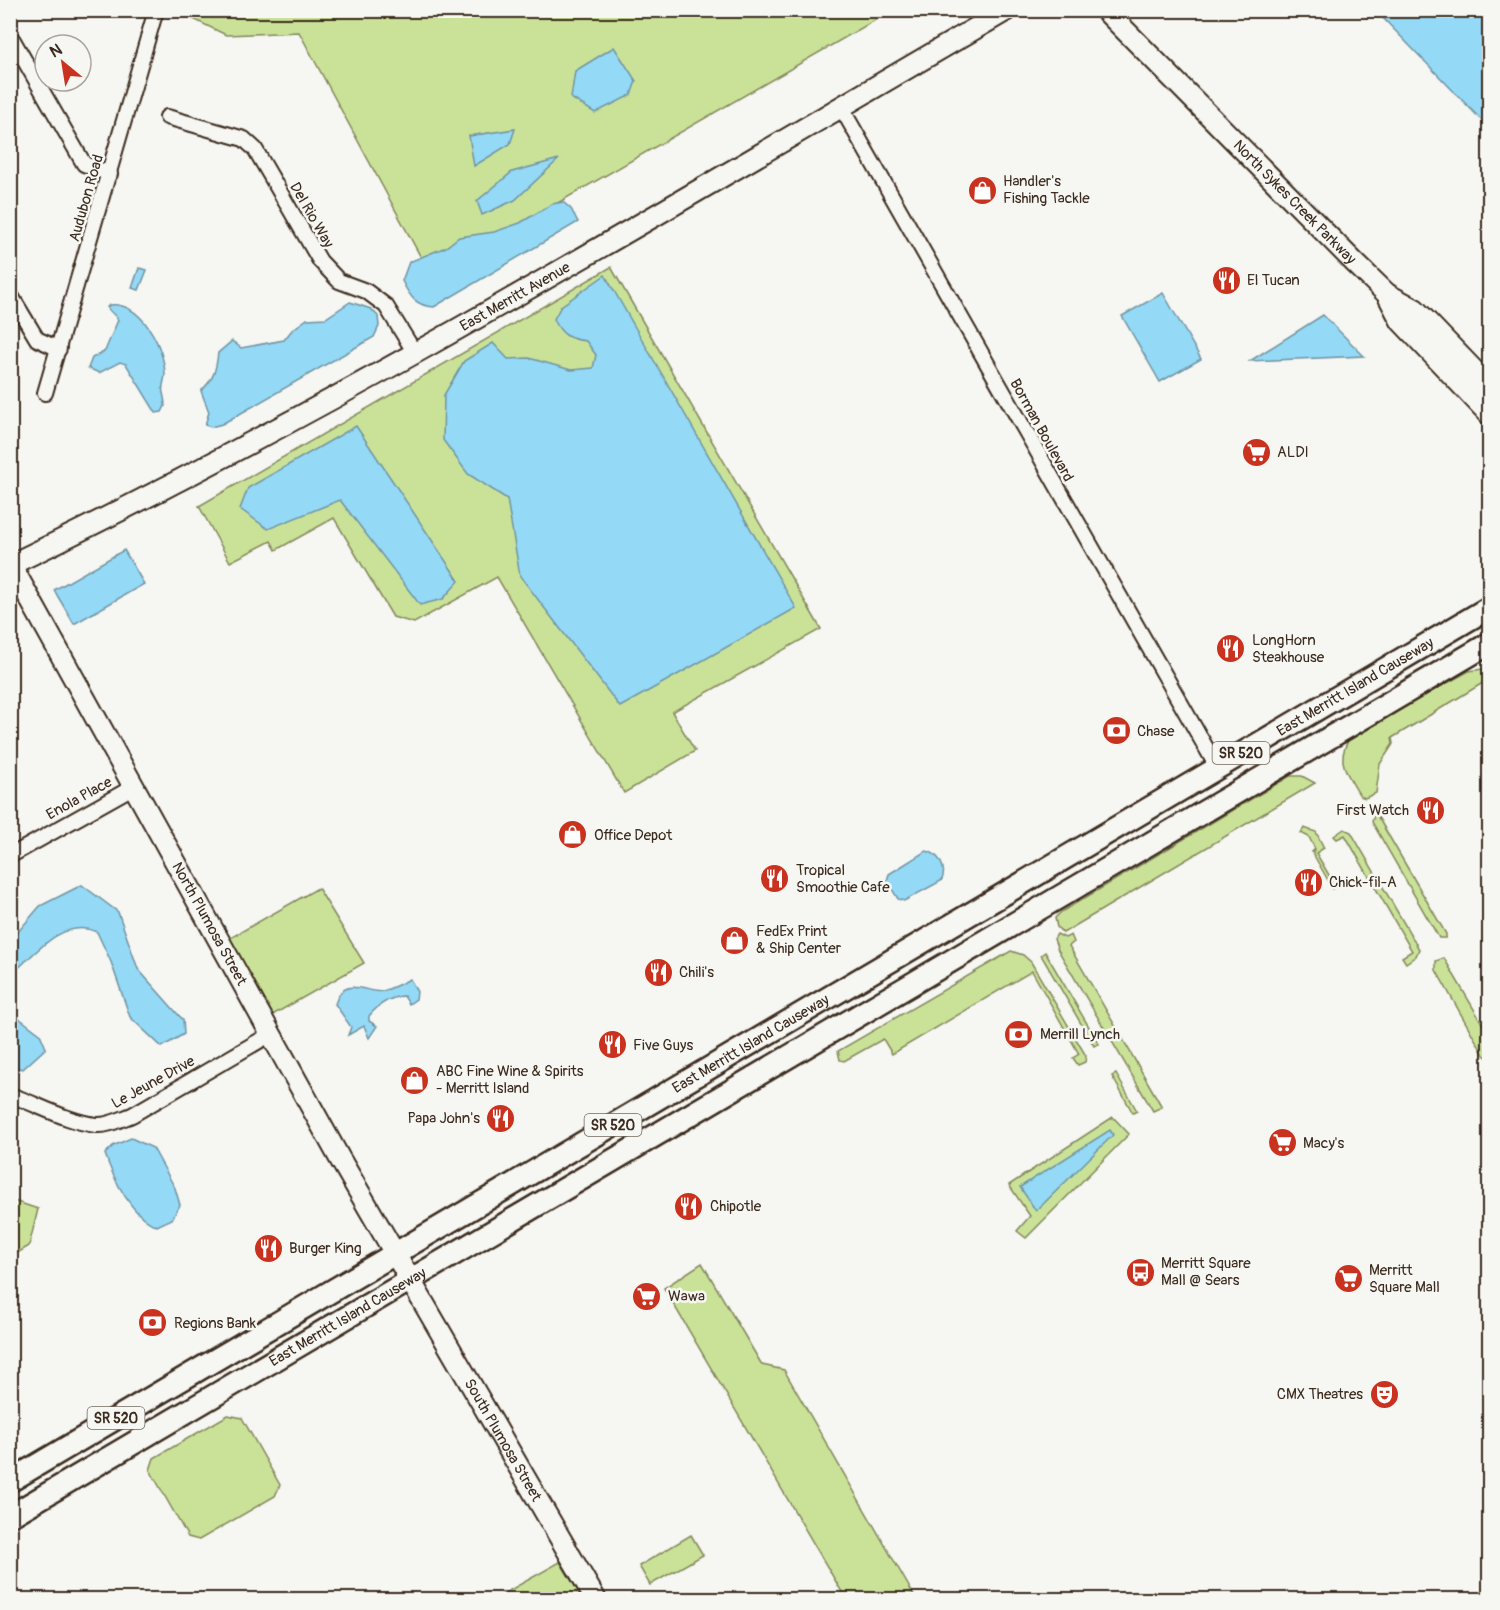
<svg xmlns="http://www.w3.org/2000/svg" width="1500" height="1610" viewBox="0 0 1500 1610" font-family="Pangolin,sans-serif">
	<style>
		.green { fill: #cae298; stroke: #82865b; stroke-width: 1.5 }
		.water { fill: #94d9f6; stroke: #7093a0; stroke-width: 1.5 }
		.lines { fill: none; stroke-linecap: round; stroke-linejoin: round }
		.street-casing { stroke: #3b2a1e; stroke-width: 18 }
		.secondary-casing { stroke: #3b2a1e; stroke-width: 24 }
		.primary-casing { stroke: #3b2a1e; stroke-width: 26 }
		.street { stroke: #f6f6f2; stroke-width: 14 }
		.secondary { stroke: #f6f6f2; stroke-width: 20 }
		.primary { stroke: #f6f6f2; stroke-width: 21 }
		.labels { text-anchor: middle; stroke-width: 5; stroke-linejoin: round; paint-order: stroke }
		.shield { fill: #f6f6f2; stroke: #73675e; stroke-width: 1.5 }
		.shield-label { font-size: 14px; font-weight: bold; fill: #3b2a1e }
		.poi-label { font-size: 15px; fill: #3b2a1e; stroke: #f6f6f2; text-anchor: start }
		.street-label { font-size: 15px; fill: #3b2a1e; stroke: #f6f6f2 }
	</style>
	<rect width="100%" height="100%" fill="#f6f6f2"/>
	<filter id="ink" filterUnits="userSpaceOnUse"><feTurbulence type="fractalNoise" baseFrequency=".0167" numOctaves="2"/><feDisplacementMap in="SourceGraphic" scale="12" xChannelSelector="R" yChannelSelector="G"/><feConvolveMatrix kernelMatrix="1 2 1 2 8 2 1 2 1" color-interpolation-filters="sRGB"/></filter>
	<g filter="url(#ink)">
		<g class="green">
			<path d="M187 10 891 11 431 276 299 32 226 35 185 15Z"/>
			<path d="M611 267 821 629 672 712 695 751 624 793 497 577 414 623 393 617 334 518 276 550 271 541 230 562 199 506Z"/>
			<path d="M1483 669 1489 671V684L1486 681 1392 738 1393 744 1380 764 1376 793 1365 798 1360 796C1347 773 1334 761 1351 736L1469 671Z"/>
			<path d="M1290 776H1302L1315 783 1063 933 1057 927 1055 918 1061 912Z"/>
			<path d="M1375 812 1446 934V938H1439L1372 822Z"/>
			<path d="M1304 828 1316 832 1324 848 1316 853 1336 887 1333 889 1312 852 1315 849 1309 837 1301 833Z"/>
			<path d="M1344 829 1351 832 1419 949 1416 956 1406 963 1402 957 1412 951 1345 835 1337 839 1334 836Z"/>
			<path d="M318 888 364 963 269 1017 225 941Z"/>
			<path d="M1057 934 1065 938 1071 935 1074 942 1069 946 1162 1107 1153 1111 1058 950 1054 939Z"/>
			<path d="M1011 951 1023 955 1031 962 1086 1056 1085 1062 1078 1065 1073 1058 1079 1054 1032 971 892 1054 883 1039 844 1061 840 1060 838 1051Z"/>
			<path d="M1045 952 1099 1044 1094 1046 1041 955Z"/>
			<path d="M1444 958 1489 1035V1059L1484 1055 1436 970V961Z"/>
			<path d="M1116 1074 1137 1111 1133 1113 1112 1076Z"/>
			<path d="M1113 1117 1129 1134 1026 1238 1017 1231 1030 1216 1009 1185Z"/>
			<path d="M11 1200 38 1209 29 1246 11 1257Z"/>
			<path d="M702 1263 762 1365 784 1370 916 1599H846L664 1288Z"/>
			<path d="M228 1415 242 1418 280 1485 275 1496 199 1540 188 1537 150 1470 154 1458Z"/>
			<path d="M691 1535 703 1555 650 1585 639 1566Z"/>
			<path d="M560 1562 583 1599H494Z"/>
		</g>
		<g class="water">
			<path d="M1375 11H1489V128L1381 16Z"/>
			<path d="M614 47 636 81 631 95 595 113 571 98 575 71Z"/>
			<path d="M515 129 510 144 474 166 469 136Z"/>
			<path d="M559 159 515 200 482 215 477 201 512 172Z"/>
			<path d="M563 202 571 209 578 222 434 307C416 306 410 297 402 281L409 262 446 247 459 237 494 232 520 223 552 204Z"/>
			<path d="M139 268 147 270 139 290 132 288Z"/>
			<path d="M605 275 796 608 620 707 520 576 507 499 468 474 443 440 444 395 464 361 493 343 508 359 529 358 571 370 593 368 596 355 586 341C569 339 561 335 554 319L561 306Z"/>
			<path d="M1163 293 1201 359 1160 382 1122 316Z"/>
			<path d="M350 302 371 309 378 316 379 326 374 337 222 424 211 427 205 425 209 412 201 391C214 379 216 370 218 353L232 341 241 348 284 340 292 330 307 319 326 318Z"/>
			<path d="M110 305C141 302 164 346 165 374 165 380 161 387 163 393 164 398 165 400 165 406L162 412 156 413 126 364 120 362 99 373 88 368 92 358 105 351 118 320C115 314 110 313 107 307Z"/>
			<path d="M1323 315 1364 356 1250 361Z"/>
			<path d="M356 426 459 581 443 599 420 605 340 500 268 529 240 509 248 488Z"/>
			<path d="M124 550 144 584 74 624 54 590Z"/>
			<path d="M926 851C939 853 948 870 941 881L904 901 898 899 887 881 889 874Z"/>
			<path d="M82 885 118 912 138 969 183 1020 184 1034 162 1047 130 1017 111 962 97 932C62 917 35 954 11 975V940L40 906Z"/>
			<path d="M410 979 417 992 416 999 409 1004 404 996C389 997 378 1005 369 1016V1021L377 1026 369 1038 364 1026 348 1035 351 1027 335 1004C344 973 368 995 383 991 393 988 402 983 410 979Z"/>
			<path d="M11 1012 40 1034 46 1048 23 1069 11 1066Z"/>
			<path d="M1110 1130 1113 1135 1036 1211 1020 1187Z"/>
			<path d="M131 1138 153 1148 175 1188 180 1205 172 1219 157 1226C132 1217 113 1178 105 1154L113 1146Z"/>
		</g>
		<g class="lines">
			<defs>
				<g id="street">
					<path d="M10 35 84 164 110 174"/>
					<path d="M841 107 1217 767"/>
					<path d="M167 117 244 139 255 149 320 261 339 281 366 291 386 306 415 353"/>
					<path d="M10 294 37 339 59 349"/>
					<path d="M45 393 156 10"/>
					<path d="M10 856 133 787"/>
					<path d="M10 1095C37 1104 68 1122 96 1125 108 1126 121 1119 132 1115L271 1034"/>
				</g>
				<g id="secondary">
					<path id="s1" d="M1105 10 1355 263 1387 294 1415 309 1490 387"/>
					<path d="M1387 294 1401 321 1490 415"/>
					<path id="s2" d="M10 565C353 400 678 201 1007 10"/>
					<path id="s3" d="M11 565 340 1159 596 1600"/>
				</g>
				<g id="primary">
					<path id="s4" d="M10 1481 1490 607"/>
					<path id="s5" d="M10 1516 1490 643"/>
				</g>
			</defs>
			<use href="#street" class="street-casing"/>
			<use href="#secondary" class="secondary-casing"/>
			<use href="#primary" class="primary-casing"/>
			<use href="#street" class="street"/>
			<use href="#secondary" class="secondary"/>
			<use href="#primary" class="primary"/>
		</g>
	</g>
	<defs>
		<symbol id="shop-disc" viewBox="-11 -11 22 22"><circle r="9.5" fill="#c8321e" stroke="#f6f6f2"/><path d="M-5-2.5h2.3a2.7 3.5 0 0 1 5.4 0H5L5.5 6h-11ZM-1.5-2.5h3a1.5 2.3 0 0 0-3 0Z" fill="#fff"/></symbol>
		<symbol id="restaurant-disc" viewBox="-11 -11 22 22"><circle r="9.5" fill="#c8321e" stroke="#f6f6f2"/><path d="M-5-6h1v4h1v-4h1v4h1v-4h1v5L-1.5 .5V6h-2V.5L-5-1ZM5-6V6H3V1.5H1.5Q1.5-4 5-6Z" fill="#fff"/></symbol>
		<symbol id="supermarket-disc" viewBox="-11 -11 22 22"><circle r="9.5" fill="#c8321e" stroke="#f6f6f2"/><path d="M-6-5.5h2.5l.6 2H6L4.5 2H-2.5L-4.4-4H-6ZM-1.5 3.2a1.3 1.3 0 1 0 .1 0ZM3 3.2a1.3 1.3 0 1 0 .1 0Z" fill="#fff"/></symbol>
		<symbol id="bank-disc" viewBox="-11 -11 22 22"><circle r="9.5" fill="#c8321e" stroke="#f6f6f2"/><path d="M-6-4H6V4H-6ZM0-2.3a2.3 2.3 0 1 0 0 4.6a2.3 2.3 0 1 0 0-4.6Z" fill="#fff"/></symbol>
		<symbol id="bus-disc" viewBox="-11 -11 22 22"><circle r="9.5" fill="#c8321e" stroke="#f6f6f2"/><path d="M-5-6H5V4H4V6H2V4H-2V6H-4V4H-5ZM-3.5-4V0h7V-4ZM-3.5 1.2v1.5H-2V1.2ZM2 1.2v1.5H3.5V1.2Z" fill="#fff"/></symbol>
		<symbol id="theatre-disc" viewBox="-11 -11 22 22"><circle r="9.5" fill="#c8321e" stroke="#f6f6f2"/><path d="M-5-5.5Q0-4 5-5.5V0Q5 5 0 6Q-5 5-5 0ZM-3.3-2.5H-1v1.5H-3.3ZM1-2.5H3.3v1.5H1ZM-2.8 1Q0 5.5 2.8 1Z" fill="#fff"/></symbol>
	</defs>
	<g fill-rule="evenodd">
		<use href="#shop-disc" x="966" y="174" width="33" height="33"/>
		<use href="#restaurant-disc" x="1210" y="264" width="33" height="33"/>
		<use href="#supermarket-disc" x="1240" y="436" width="33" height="33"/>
		<use href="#restaurant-disc" x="1214" y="632" width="33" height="33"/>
		<use href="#bank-disc" x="1100" y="714" width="33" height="33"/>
		<use href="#restaurant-disc" x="1414" y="794" width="33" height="33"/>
		<use href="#shop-disc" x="556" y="818" width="33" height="33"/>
		<use href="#restaurant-disc" x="758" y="862" width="33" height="33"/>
		<use href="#restaurant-disc" x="1292" y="866" width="33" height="33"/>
		<use href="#shop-disc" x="718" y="924" width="33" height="33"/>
		<use href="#restaurant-disc" x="642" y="956" width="33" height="33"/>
		<use href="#bank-disc" x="1002" y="1018" width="33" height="33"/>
		<use href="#restaurant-disc" x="596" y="1028" width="33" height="33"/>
		<use href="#shop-disc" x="398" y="1064" width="33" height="33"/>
		<use href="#restaurant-disc" x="484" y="1102" width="33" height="33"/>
		<use href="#supermarket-disc" x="1266" y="1126" width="33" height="33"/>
		<use href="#restaurant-disc" x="672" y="1190" width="33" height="33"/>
		<use href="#restaurant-disc" x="252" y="1232" width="33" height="33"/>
		<use href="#bus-disc" x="1124" y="1256" width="33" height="33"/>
		<use href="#supermarket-disc" x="1332" y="1262" width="33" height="33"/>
		<use href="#supermarket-disc" x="630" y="1280" width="33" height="33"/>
		<use href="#bank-disc" x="136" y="1306" width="33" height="33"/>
		<use href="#theatre-disc" x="1368" y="1378" width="33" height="33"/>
	</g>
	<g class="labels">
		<g class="shield">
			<rect x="1212.5" y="742" width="57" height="22" rx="4.5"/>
			<rect x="584.5" y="1114" width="57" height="22" rx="4.5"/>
			<rect x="87.5" y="1407" width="57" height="22" rx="4.5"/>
		</g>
		<g class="shield-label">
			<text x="1241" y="758">SR 520</text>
			<text x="613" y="1130">SR 520</text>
			<text x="116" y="1423">SR 520</text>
		</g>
		<g class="poi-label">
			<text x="1003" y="186">Handler's<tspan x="1003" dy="17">Fishing Tackle</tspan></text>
			<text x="1247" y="285">El Tucan</text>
			<text x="1277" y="457">ALDI</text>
			<text x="1252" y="645">LongHorn<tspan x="1252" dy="17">Steakhouse</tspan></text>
			<text x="1137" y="736">Chase</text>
			<text x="1409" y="815" text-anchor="end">First Watch</text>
			<text x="594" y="840">Office Depot</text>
			<text x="796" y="875">Tropical<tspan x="796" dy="17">Smoothie Cafe</tspan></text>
			<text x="1329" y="887">Chick-fil-A</text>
			<text x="756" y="936">FedEx Print<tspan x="756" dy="17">&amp; Ship Center</tspan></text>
			<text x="679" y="977">Chili's</text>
			<text x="1040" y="1039">Merrill Lynch</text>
			<text x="633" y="1050">Five Guys</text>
			<text x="436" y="1076">ABC Fine Wine &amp; Spirits<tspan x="436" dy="17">- Merritt Island</tspan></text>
			<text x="480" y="1123" text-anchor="end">Papa John's</text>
			<text x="1303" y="1148">Macy's</text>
			<text x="710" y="1211">Chipotle</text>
			<text x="289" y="1253">Burger King</text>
			<text x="1161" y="1268">Merritt Square<tspan x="1161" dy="17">Mall @ Sears</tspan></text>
			<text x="1369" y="1275">Merritt<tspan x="1369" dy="17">Square Mall</tspan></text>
			<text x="668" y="1301">Wawa</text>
			<text x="174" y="1328">Regions Bank</text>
			<text x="1363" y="1399" text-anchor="end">CMX Theatres</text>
		</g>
		<g class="street-label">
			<text transform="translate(86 198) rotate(-74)" y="5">Audubon Road</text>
			<text dy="5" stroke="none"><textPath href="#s1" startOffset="270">North Sykes Creek Parkway</textPath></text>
			<text transform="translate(312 215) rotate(60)" y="5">Del Rio Way</text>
			<text dy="5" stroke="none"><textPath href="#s2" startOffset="572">East Merritt Avenue</textPath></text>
			<text transform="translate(1042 430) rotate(61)" y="5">Borman Boulevard</text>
			<text dy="5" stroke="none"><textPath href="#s4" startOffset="1562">East Merritt Island Causeway</textPath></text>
			<text transform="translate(79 798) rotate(-29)" y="5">Enola Place</text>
			<text dy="5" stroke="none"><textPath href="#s3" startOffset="410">North Plumosa Street</textPath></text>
			<text dy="5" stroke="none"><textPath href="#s4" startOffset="860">East Merritt Island Causeway</textPath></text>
			<text transform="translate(153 1082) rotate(-29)" y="5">Le Jeune Drive</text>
			<text dy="5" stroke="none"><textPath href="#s5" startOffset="392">East Merritt Island Causeway</textPath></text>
			<text dy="5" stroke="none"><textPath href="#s3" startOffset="1004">South Plumosa Street</textPath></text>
		</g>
	</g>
	<rect width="1500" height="1610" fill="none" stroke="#f6f6f2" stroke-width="36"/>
	<rect x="18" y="18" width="1464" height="1574" fill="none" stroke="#3b2a1e" stroke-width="2" filter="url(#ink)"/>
	<g transform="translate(63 63) rotate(330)"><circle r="28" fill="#f6f6f2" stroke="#aba49d" stroke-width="1.5"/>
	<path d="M0-4.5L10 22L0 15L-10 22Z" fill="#c8321e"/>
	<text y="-9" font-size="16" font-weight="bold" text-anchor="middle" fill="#3b2a1e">N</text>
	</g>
</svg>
